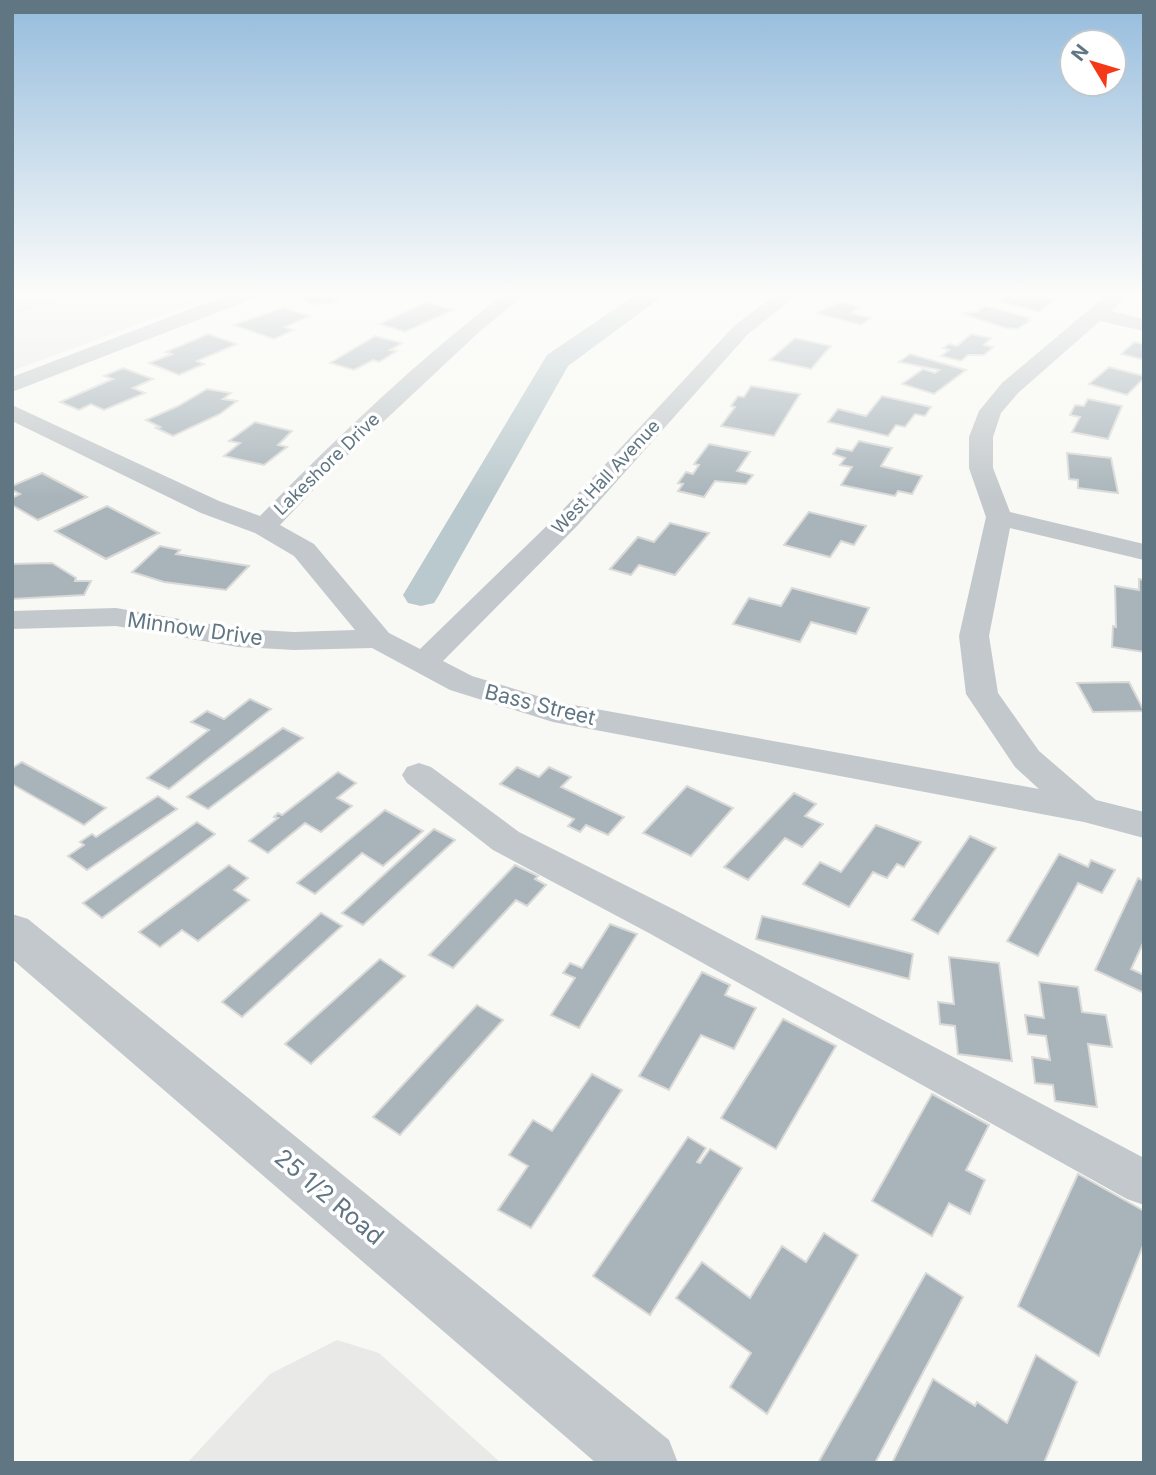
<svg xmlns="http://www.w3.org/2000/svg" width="1156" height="1475" viewBox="0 0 1156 1475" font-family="Inter,sans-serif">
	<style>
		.built { fill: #e9e9e8 }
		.green { fill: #d8ded3 }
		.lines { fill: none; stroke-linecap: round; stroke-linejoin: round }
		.canal { fill: #bac9cd; fill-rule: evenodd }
		.building { fill: #a8b4ba; stroke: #d9d9d7; stroke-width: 2 }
		.minor { fill: #c2c8cb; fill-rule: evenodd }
		.tertiary { fill: #c2c8cb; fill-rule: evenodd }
		.labels { text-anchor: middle; stroke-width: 7; stroke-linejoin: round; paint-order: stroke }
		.far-street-label { font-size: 18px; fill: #607683; stroke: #fff }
		.street-label { font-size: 21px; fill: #607683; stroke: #fff }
		.near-street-label { font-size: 24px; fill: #607683; stroke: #fff }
	</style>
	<rect width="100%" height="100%" fill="#f8f8f4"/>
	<g class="built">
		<path d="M12 292H179L197 302 12 371Z"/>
		<path d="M337 1340 379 1353 501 1463H187L270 1374Z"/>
	</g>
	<path class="green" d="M12 292H40L59 300 12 315Z"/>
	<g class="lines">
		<path class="canal" d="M640 292H668L568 366 439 595 434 603 421 606 408 603 403 595 547 355Z"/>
	</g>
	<g class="building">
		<path d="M312 292H349L336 298 341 299 330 304 323 302 317 305 297 298Z"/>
		<path d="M1024 292H1049L1045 296 1055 299 1039 312 999 301 1006 296 1016 298Z"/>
		<path d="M427 302 453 310 405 332 379 324Z"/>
		<path d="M840 302 860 307 851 313 871 318 861 325 816 313Z"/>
		<path d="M985 306 1030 318 1027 320 1030 321 1017 329 1005 328 961 313 977 312Z"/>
		<path d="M283 308 310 316 285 327 294 330 274 339 233 325Z"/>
		<path d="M208 334 237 344 197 361 204 364 179 375 149 363 172 354 166 352Z"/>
		<path d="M971 334 991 338 984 345 993 347 984 355H968L961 361 941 356 949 350 943 348 949 344 957 346Z"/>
		<path d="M375 336 402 343 390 350 397 351 379 362 373 360 354 370 330 363Z"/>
		<path d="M795 338 831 346 811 369 770 360Z"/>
		<path d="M1134 342 1144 344V360L1121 354Z"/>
		<path d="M910 354 966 370 934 394 902 384 923 369 935 373 939 370 899 362Z"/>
		<path d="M1109 367 1144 376V378L1127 395 1089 384Z"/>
		<path d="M123 368 153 379 133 388 145 393 104 410 91 404 79 410 60 402 113 379 104 376Z"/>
		<path d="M751 386 800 394 774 436 721 426 735 407 731 406 738 396 744 397Z"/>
		<path d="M207 389 231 393 223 399 237 401 220 414 173 436 156 428 160 427 146 420 178 406Z"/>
		<path d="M882 396 931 407 925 416 915 414 905 427 896 425 888 436 828 422 838 409 866 416Z"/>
		<path d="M1088 399 1122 406 1108 439 1072 432 1080 417 1070 415 1075 405 1084 406Z"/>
		<path d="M255 422 292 431 278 445 287 447 264 465 224 456 240 443 229 441Z"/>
		<path d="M859 441 892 448 881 466 922 476 912 494 898 491 895 496 841 485 852 467 840 465 845 458 833 454 837 448 852 451Z"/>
		<path d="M709 444 750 452 737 471 753 475 746 484 715 481 704 497 678 491 683 484 678 483 686 472 693 474 699 465 694 464Z"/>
		<path d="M1067 453 1111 458 1118 493 1078 488V480L1069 479Z"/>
		<path d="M42 473 87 497 38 520 12 505V498L20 494 12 490V486Z"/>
		<path d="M107 506 159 533 106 559 55 531Z"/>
		<path d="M809 512 866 526 854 545 841 541 830 557 784 545Z"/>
		<path d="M670 523 709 533 675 575 639 565 631 575 610 569 638 537 654 542Z"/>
		<path d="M160 546 180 550 176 554 249 566 226 590 164 582 132 572Z"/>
		<path d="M52 563 76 578 75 581H91L84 595 12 599V564Z"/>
		<path d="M1139 579 1144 580V652L1112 647 1113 626 1116 627 1115 586 1139 590Z"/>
		<path d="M792 588 869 608 856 634 811 622 800 642 733 624 749 598 781 606Z"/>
		<path d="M1129 682 1144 711 1093 712 1077 683Z"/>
		<path d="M250 699 271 709 169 789 147 778 209 730 191 722 207 711 224 719Z"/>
		<path d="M283 728 303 738 208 809 187 797Z"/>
		<path d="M22 762 106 808 84 825 12 784V768Z"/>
		<path d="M517 767 539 777 549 767 571 777 561 787 624 817 608 835 586 825 580 832 568 826 574 819 500 784Z"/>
		<path d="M338 772 356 783 337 798 352 806 321 832 305 823 268 853 249 841 278 818 274 817 278 813 282 815Z"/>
		<path d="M687 786 733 808 691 856 643 833Z"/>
		<path d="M794 793 816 804 805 816 823 824 802 847 785 838 748 880 724 867Z"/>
		<path d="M158 796 177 809 87 870 68 856 84 845 80 842 92 834 96 837Z"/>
		<path d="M385 810 423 831 383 866 362 853 315 894 297 883Z"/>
		<path d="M197 822 215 834 102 918 83 903Z"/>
		<path d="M876 825 921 842 904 867 897 864 887 878 873 872 849 907 803 884 820 862 841 872Z"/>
		<path d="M434 829 455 840 363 925 342 913Z"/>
		<path d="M970 836 996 848 938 934 912 920Z"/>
		<path d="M1059 854 1088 867 1091 860 1115 870 1102 893 1078 883 1038 956 1007 941Z"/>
		<path d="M229 865 248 878 234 890 249 900 198 941 182 930 160 947 139 932Z"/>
		<path d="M515 865 538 876 535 879 546 885 527 906 516 900 453 968 429 955Z"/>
		<path d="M1138 878 1144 881V941L1131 969 1144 975V993L1095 970Z"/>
		<path d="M321 913 342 926 242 1017 222 1002Z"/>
		<path d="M762 916 913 954 909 979 756 939Z"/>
		<path d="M610 924 637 934 579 1028 551 1015 575 978 563 973 570 963 582 968Z"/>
		<path d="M949 957 999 963 1012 1061 958 1054 955 1026 940 1024 938 1002 954 1004Z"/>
		<path d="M380 959 405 976 311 1064 285 1044Z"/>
		<path d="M702 972 730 985 725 995 756 1008 734 1049 701 1035 669 1090 639 1076Z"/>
		<path d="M1039 982 1078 987 1082 1012 1106 1015 1112 1047 1088 1044 1097 1107 1055 1101 1053 1085 1035 1083 1032 1057 1050 1060 1046 1036 1028 1034 1025 1015 1044 1018Z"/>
		<path d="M477 1005 503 1020 400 1135 373 1117Z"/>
		<path d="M783 1019 836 1046 776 1149 721 1118Z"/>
		<path d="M592 1074 622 1090 531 1228 498 1210 528 1166 509 1155 533 1120 552 1131Z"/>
		<path d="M932 1094 989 1125 966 1170 985 1180 970 1214 949 1203 932 1236 872 1201Z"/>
		<path d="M688 1137 706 1148 697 1162 700 1163 710 1149 742 1168 650 1315 593 1276Z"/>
		<path d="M1078 1174 1144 1211V1243L1099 1356 1018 1306Z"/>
		<path d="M824 1233 858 1255 767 1414 730 1387 751 1353 676 1298 702 1262 750 1298 782 1246 806 1262Z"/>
		<path d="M926 1273 963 1297 875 1463H818Z"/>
		<path d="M1036 1355 1077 1382 1044 1463H892L933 1379 975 1406 977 1402 1007 1423Z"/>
	</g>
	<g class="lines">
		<g class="minor">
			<path d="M235 292H263L260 296 12 392V377Z"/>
			<path d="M506 292H528L478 333 335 467 280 525 314 544 389 633 420 649 559 514 734 326 779 292H801L748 334 577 526 443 661 472 676 557 702 1039 789 1015 767 966 694 959 636 986 517 969 468V437L979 411 1002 383 1110 292H1132L1111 311 1144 319V331L1100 321 1018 393 1001 413 993 437V468L1010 512 1144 544V560L1010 528 989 636 998 693 1039 751 1096 800 1144 812V838L1084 822 553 722 450 690 372 648 294 650 238 647 116 626 12 629V611L116 608 238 629 294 632 355 630 294 556 255 533 201 513 12 421V405L219 501 260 516C337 437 418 360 506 292Z"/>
			<path d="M419 763 431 767 519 832 675 910 1144 1158V1205L1127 1199 647 932 493 850 407 783 402 775 407 767Z"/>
		</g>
		<path class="tertiary" d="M12 914 28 919 669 1440 678 1463H596L12 959Z"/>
	</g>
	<linearGradient id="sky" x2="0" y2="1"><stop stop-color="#95bcdd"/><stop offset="0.59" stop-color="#fcfcfa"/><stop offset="1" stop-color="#fcfcfa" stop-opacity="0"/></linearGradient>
	<rect width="1156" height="499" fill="url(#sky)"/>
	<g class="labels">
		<g class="far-street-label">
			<text transform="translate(327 464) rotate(-44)" y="6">Lakeshore Drive</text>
			<text transform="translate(606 477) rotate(-47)" y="6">West Hall Avenue</text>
		</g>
		<g class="street-label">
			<text transform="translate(195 629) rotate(8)" y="7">Minnow Drive</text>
			<text transform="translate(540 705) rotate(14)" y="7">Bass Street</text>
		</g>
		<g class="near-street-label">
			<text transform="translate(329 1197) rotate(40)" y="8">25 1/2 Road</text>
		</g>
	</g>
	<rect width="1156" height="1475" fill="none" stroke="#607683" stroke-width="28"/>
	<g transform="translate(1093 63) rotate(308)"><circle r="33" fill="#ffffff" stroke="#bfc8cd" stroke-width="2"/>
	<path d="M0-5L12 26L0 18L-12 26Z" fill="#f43818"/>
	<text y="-10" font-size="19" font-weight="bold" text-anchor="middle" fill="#607683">N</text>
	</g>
</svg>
